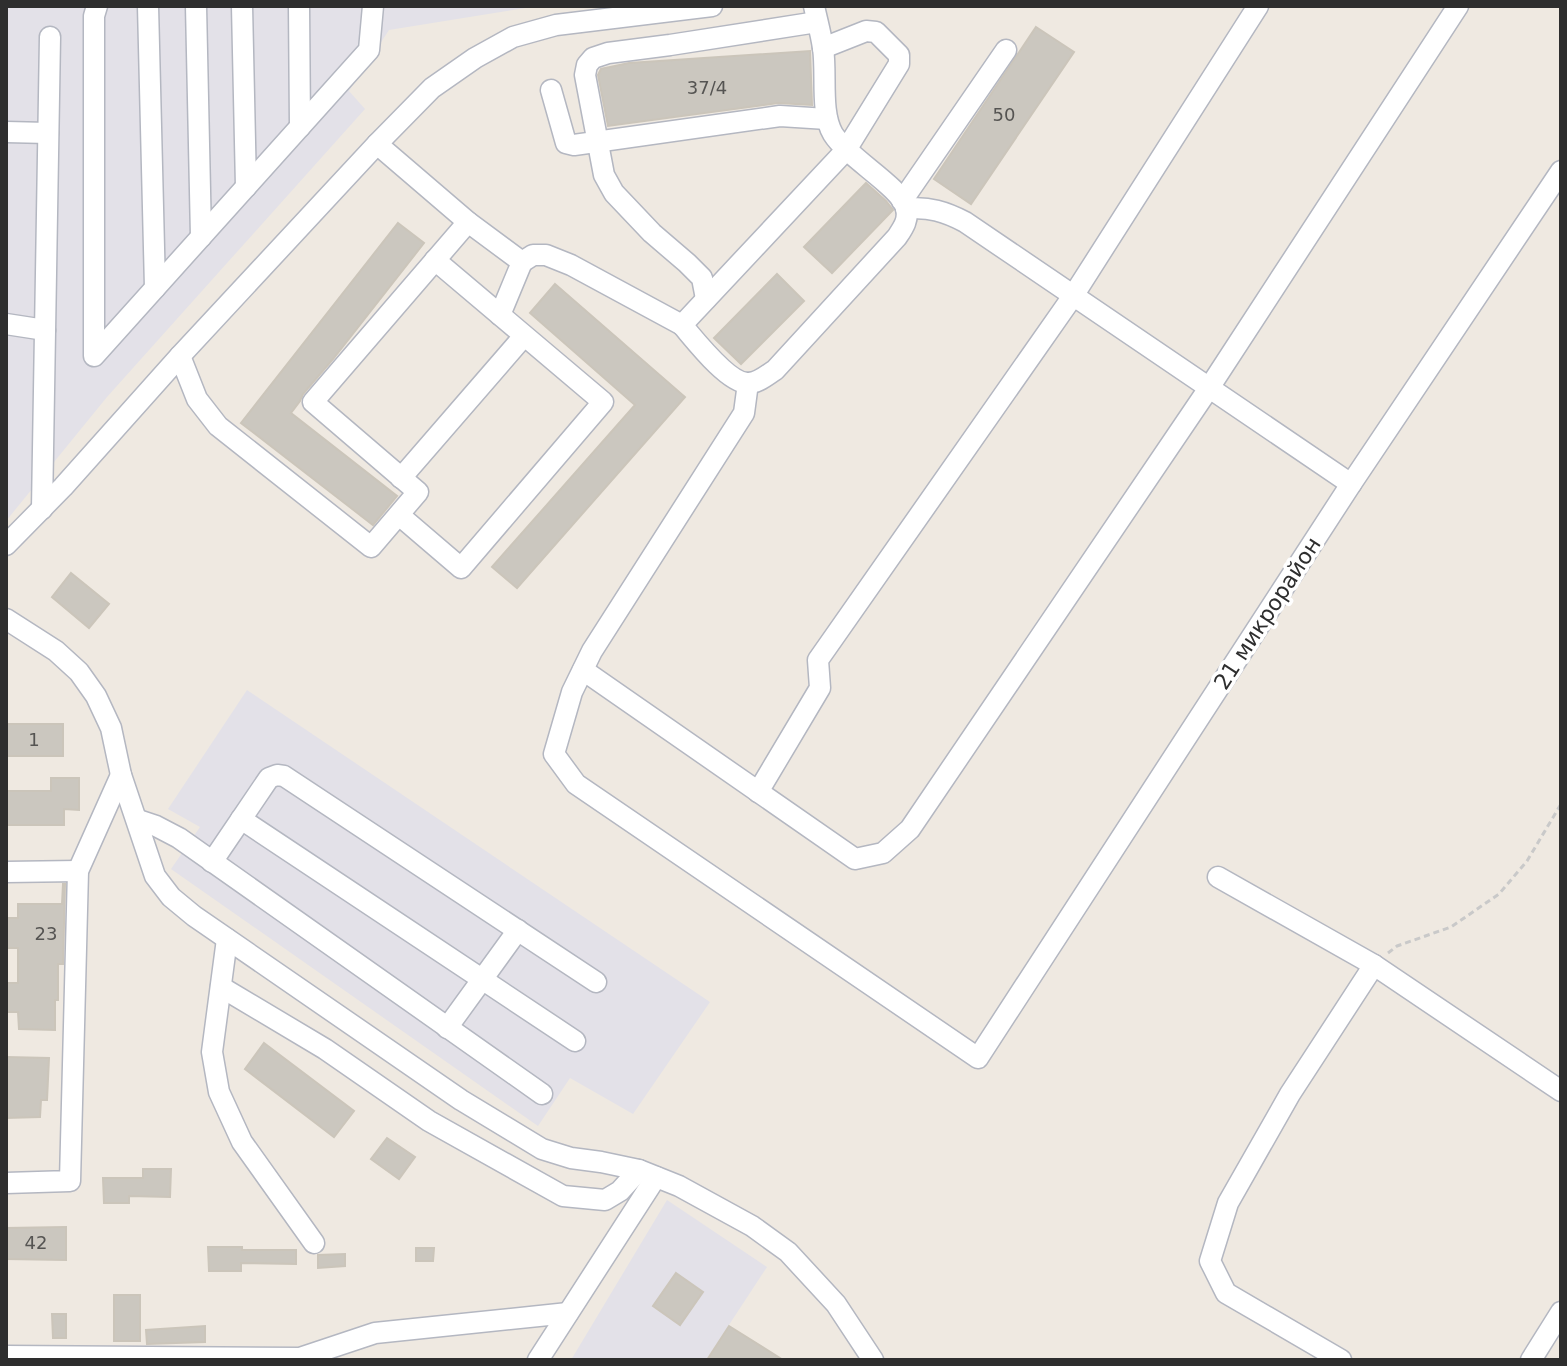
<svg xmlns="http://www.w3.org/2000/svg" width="1567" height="1366" viewBox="0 0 1567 1366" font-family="'DejaVu Sans',sans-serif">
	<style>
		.industrial { fill: #e3e1e8 }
		.building { fill: #cbc7bf; stroke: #cbc5ba; stroke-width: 2 }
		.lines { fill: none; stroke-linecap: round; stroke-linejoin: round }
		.minor-casing { stroke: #b4b7c1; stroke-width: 23 }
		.path { stroke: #c9c9c9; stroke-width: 3; stroke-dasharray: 6 4; stroke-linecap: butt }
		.minor { stroke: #fff; stroke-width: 20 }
		.labels { text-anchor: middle; stroke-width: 7; stroke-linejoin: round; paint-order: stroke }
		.number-label { font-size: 18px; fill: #555452 }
		.street-label { font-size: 22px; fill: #2e2e2e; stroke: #fff }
	</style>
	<rect width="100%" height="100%" fill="#efe9e1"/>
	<g class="industrial">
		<path d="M6 6H538L389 30 349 91 365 109 107 397 6 521Z"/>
		<path d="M247 690 710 1002 633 1114 570 1078 538 1126 171 869 200 827 168 809Z"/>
		<path d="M667 1200 767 1267 706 1360H571Z"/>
	</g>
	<g class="building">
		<path d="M1036 27 1074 52 971 204 934 179Z"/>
		<path d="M810 51 812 105 778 103 608 126 598 75 601 69 629 63Z"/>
		<path d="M866 183 886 201 893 210 832 273 804 247Z"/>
		<path d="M398 223 424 243 333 359 303 394 300 401 291 413 397 496 373 525 241 423Z"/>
		<path d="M777 274 804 301 741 364 714 338Z"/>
		<path d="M555 284 685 397 517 588 492 567 635 405 530 313Z"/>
		<path d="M71 573 109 604 89 628 52 597Z"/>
		<rect x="6" y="724" width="57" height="32"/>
		<path d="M51 778H79V810L64 809V825H6V791H51Z"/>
		<path d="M63 884H65L63 964H58V1000H55V1030L19 1029 18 1012H6V983H18V948H6V918H18V904H62Z"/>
		<path d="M264 1043 354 1111 334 1137 245 1069Z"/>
		<path d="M6 1057 49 1058 47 1100H41L40 1117 6 1118Z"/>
		<path d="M387 1138 415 1157 399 1179 371 1159Z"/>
		<path d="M143 1169H171L170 1197 129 1196V1203H104L103 1178H143Z"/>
		<path d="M66 1227V1260L6 1259V1228Z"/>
		<path d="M208 1247H242V1250H296V1264L241 1263V1271H209Z"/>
		<path d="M416 1248H434L433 1261H416Z"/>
		<path d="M345 1254V1266L318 1268V1255Z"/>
		<path d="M676 1273 703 1292 680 1325 653 1306Z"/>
		<rect x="114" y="1295" width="26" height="46"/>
		<path d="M52 1314H66V1338H53Z"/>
		<path d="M205 1326V1342L147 1344 146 1330Z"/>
		<path d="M729 1326 783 1360H707Z"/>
	</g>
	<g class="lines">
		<defs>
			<g id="minor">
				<path d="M97 6 94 16V356L369 50 373 6"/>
				<path d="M148 6 155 288"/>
				<path d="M196 6 201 237"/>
				<path d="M242 6 246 187"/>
				<path d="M299 6 300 127"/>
				<path d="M551 90 566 143 574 145 780 116 827 119"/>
				<path d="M6 132 48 133"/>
				<path d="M377 144 468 222 522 262 500 315"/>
				<path d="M902 201 1006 50"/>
				<path d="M906 209C928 206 946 212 965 222L1351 484"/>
				<path d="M522 262 533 255H546L571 265 682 325 846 150 899 64V55L876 32 866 31 823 48"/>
				<path d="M706 299 702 278 687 263 652 233 614 193 604 175 585 75 587 65 593 58 608 53 670 45 817 22"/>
				<path d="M6 324 45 330"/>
				<path d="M682 325C695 340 727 382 747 383 757 384 767 375 775 370L897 237C903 228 909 220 906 208 901 187 848 158 833 134 820 112 827 74 823 48 821 34 817 20 814 6"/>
				<path d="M180 356 197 399 218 426 371 547 418 492 313 402 468 222"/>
				<path d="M748 383 744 413 592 651 572 692 554 754 576 784 978 1058 1351 484 1561 171"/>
				<path d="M401 478 524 336"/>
				<path d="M42 509 50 37"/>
				<path d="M399 515 461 568 603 402 435 260"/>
				<path d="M6 545 63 487 180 356 377 144 432 88 475 58 513 37 556 25 712 6"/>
				<path d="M6 619 56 651 79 672 96 696 111 728 121 775 155 876 171 897 194 916 461 1100 542 1149 571 1158 601 1162 639 1170 679 1186 752 1226 788 1252 836 1304 873 1360"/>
				<path d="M583 670 855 859 883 853 910 829 1209 388 1458 6"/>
				<path d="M758 792 820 688 818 660 1073 296 1258 6"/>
				<path d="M241 819 575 1041"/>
				<path d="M138 820 156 826 179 838 542 1094"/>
				<path d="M212 862 269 778 277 775 284 776 596 982"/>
				<path d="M6 872 78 871"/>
				<path d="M1218 877 1374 965"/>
				<path d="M227 939 212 1052 219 1092 242 1142 314 1243"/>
				<path d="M221 987 325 1049 429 1121 563 1196 605 1200 620 1191 639 1170"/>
				<path d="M447 1028 518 930"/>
				<path d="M6 1183 70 1181 78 871 121 775"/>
				<path d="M6 1356 300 1358 375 1333 568 1313"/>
				<path d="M538 1360 656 1177"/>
				<path d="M1341 1360 1226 1293 1210 1261 1228 1203 1290 1094 1374 965 1561 1091"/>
				<path d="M1531 1360 1561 1312"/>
			</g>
		</defs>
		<use href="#minor" class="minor-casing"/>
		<path class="path" d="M1388 953 1397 946 1451 927 1499 894 1527 861 1561 804"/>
		<use href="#minor" class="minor"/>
	</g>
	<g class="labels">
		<g class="number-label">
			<text x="707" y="94">37/4</text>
			<text x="1004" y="121">50</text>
			<text x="34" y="746">1</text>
			<text x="46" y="940">23</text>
			<text x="36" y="1249">42</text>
		</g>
		<g class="street-label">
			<text transform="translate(1267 613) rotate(-57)" y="8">21 микрорайон</text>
		</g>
	</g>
	<rect width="1567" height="1366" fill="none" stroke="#2e2e2e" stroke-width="16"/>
</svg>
